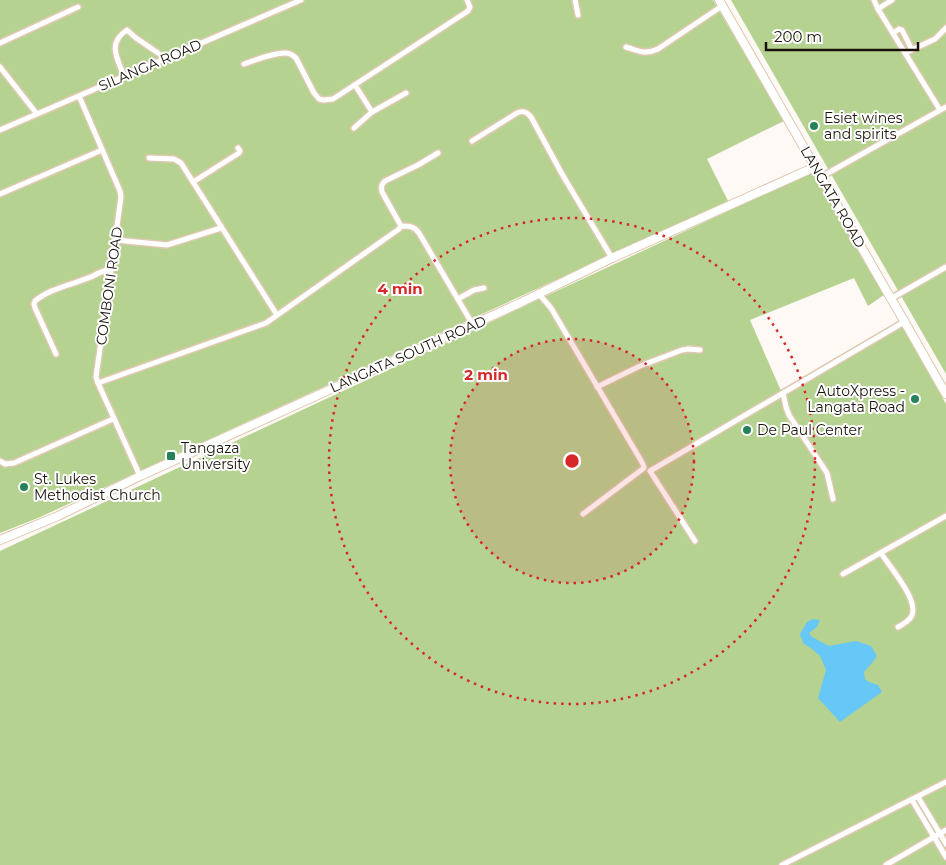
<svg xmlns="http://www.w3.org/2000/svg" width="946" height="865" viewBox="0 0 946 865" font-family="Montserrat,sans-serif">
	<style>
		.green { fill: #b6d291 }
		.water { fill: #67c7f6 }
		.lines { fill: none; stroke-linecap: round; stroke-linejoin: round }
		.street-casing { stroke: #dec8af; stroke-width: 8 }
		.secondary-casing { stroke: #dec8af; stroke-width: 10 }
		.street { stroke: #fff; stroke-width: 5 }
		.secondary { stroke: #fff; stroke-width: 8 }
		.ring { fill: none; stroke: #d62828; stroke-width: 2.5; stroke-dasharray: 2.5 5 }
		.poi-dot { fill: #268258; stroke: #fff; stroke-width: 2 }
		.labels { text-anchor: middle; stroke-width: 4; stroke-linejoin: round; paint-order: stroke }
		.street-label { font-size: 14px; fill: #191209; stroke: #fff }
		.poi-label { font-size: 14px; fill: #191209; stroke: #fff; text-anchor: start }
		.centre { fill: #d62828; stroke: #fff; stroke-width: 2.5 }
		.ring-label { font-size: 15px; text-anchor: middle; font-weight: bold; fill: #d62828; stroke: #fff; stroke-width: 4; stroke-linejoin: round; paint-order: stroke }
	</style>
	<rect width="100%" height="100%" fill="#fef9f4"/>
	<g class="green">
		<path d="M0 0H713L784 121 707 159 728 201 38 518 0 533Z"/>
		<path d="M731 0H946V374Z"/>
		<path d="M814 171 888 292 868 306 854 278 750 320 782 393 901 324 946 404V865H0V551Z"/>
	</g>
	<path class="water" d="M813 619 820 620 817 627 809 633 812 637 829 646 856 641 871 646 877 656 872 663 864 672 865 679 869 682 878 685 882 692 840 722 818 698 826 670 820 656 812 649 803 643 800 634 807 622Z"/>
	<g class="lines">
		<defs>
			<g id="street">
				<path d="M575 0 578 15"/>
				<path d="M874 0 878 9"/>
				<path d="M892 0 878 9 940 110"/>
				<path d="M893 33 899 29 902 30 911 48"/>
				<path d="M0 43 78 7"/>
				<path d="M626 47C639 51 645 55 658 49L722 6"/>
				<path d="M905 53 935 39 946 28"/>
				<path d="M244 64C256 60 272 53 285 53 289 53 293 55 296 58L314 93 319 99 324 100 333 99 468 11 470 7 467 0"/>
				<path d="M0 67 37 114"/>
				<path d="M124 76C117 58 107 43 127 30L136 38 158 53"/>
				<path d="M355 85 372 112"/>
				<path d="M79 96 120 191 121 197 96 377 98 383 140 476"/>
				<path d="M354 128 372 112 406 93"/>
				<path d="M0 130 301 0"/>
				<path d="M472 141 517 113C523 110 527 112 531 117L562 174 612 258"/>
				<path d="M149 158 174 159 181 163 277 315"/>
				<path d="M821 177 946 107"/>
				<path d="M193 182 239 153 240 151 238 148"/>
				<path d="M0 194 102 150"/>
				<path d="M401 226 382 192C381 187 381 185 385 181L418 165 438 153"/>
				<path d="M116 240 167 245 221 228"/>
				<path d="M539 294 551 308 643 464 644 468 583 514"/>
				<path d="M892 298 946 267"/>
				<path d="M458 299 474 290 484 288"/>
				<path d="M56 354 35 308 34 304 35 301C50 288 75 284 93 276 100 272 104 270 112 269"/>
				<path d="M98 383 266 323 399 229 401 226C409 226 414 226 419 233L473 325"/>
				<path d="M597 387 640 366 682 350 689 349 700 350"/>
				<path d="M783 393 786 407 789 415 827 473 833 499"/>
				<path d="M0 461 5 464 14 463 113 419"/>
				<path d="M695 541 650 471 904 322"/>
				<path d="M881 553C889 566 921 602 911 617 908 622 903 624 898 627"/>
				<path d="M843 574 946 516"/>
				<path d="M918 797 946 844"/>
				<path d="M912 800 946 857"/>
				<path d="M782 865 946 782"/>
				<path d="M886 865 946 830"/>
			</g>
			<g id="secondary">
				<path d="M719 0 886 290C907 325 926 360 946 394"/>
				<path d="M0 540 58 516 140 476 520 303 612 258 815 167"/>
			</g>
		</defs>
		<use href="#street" class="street-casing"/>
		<use href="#secondary" class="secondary-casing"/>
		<use href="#street" class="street"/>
		<use href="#secondary" class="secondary"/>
	</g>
	<circle cx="572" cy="461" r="122" fill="#d62828" fill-opacity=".12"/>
	<g class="ring">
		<circle cx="572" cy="461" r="122"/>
		<circle cx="572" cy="461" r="243"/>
	</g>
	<g class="poi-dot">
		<circle cx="814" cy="126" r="5"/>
		<circle cx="915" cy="399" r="5"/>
		<circle cx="747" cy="430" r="5"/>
		<rect x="166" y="451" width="10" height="10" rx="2.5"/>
		<circle cx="24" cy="487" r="5"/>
	</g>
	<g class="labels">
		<g class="street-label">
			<text transform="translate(150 65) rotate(-23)" y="5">SILANGA ROAD</text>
			<text transform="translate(833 197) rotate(60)" y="5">LANGATA ROAD</text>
			<text transform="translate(109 286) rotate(-82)" y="5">COMBONI ROAD</text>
			<text transform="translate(408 354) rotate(-24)" y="5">LANGATA SOUTH ROAD</text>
		</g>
		<g class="poi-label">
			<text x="824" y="123">Esiet wines<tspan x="824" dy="16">and spirits</tspan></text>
			<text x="905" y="396" text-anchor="end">AutoXpress -<tspan x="905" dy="16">Langata Road</tspan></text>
			<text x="757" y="435">De Paul Center</text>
			<text x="181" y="453">Tangaza<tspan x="181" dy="16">University</tspan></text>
			<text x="34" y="484">St. Lukes<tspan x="34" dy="16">Methodist Church</tspan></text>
		</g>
	</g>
	<circle cx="572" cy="461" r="8" class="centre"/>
	<g class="ring-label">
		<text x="400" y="294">4 min</text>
		<text x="486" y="380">2 min</text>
	</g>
	<path d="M766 42v8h152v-8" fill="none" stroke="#191209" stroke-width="2.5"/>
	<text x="774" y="42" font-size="15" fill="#191209" stroke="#ffffff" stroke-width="4" paint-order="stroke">200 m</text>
</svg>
